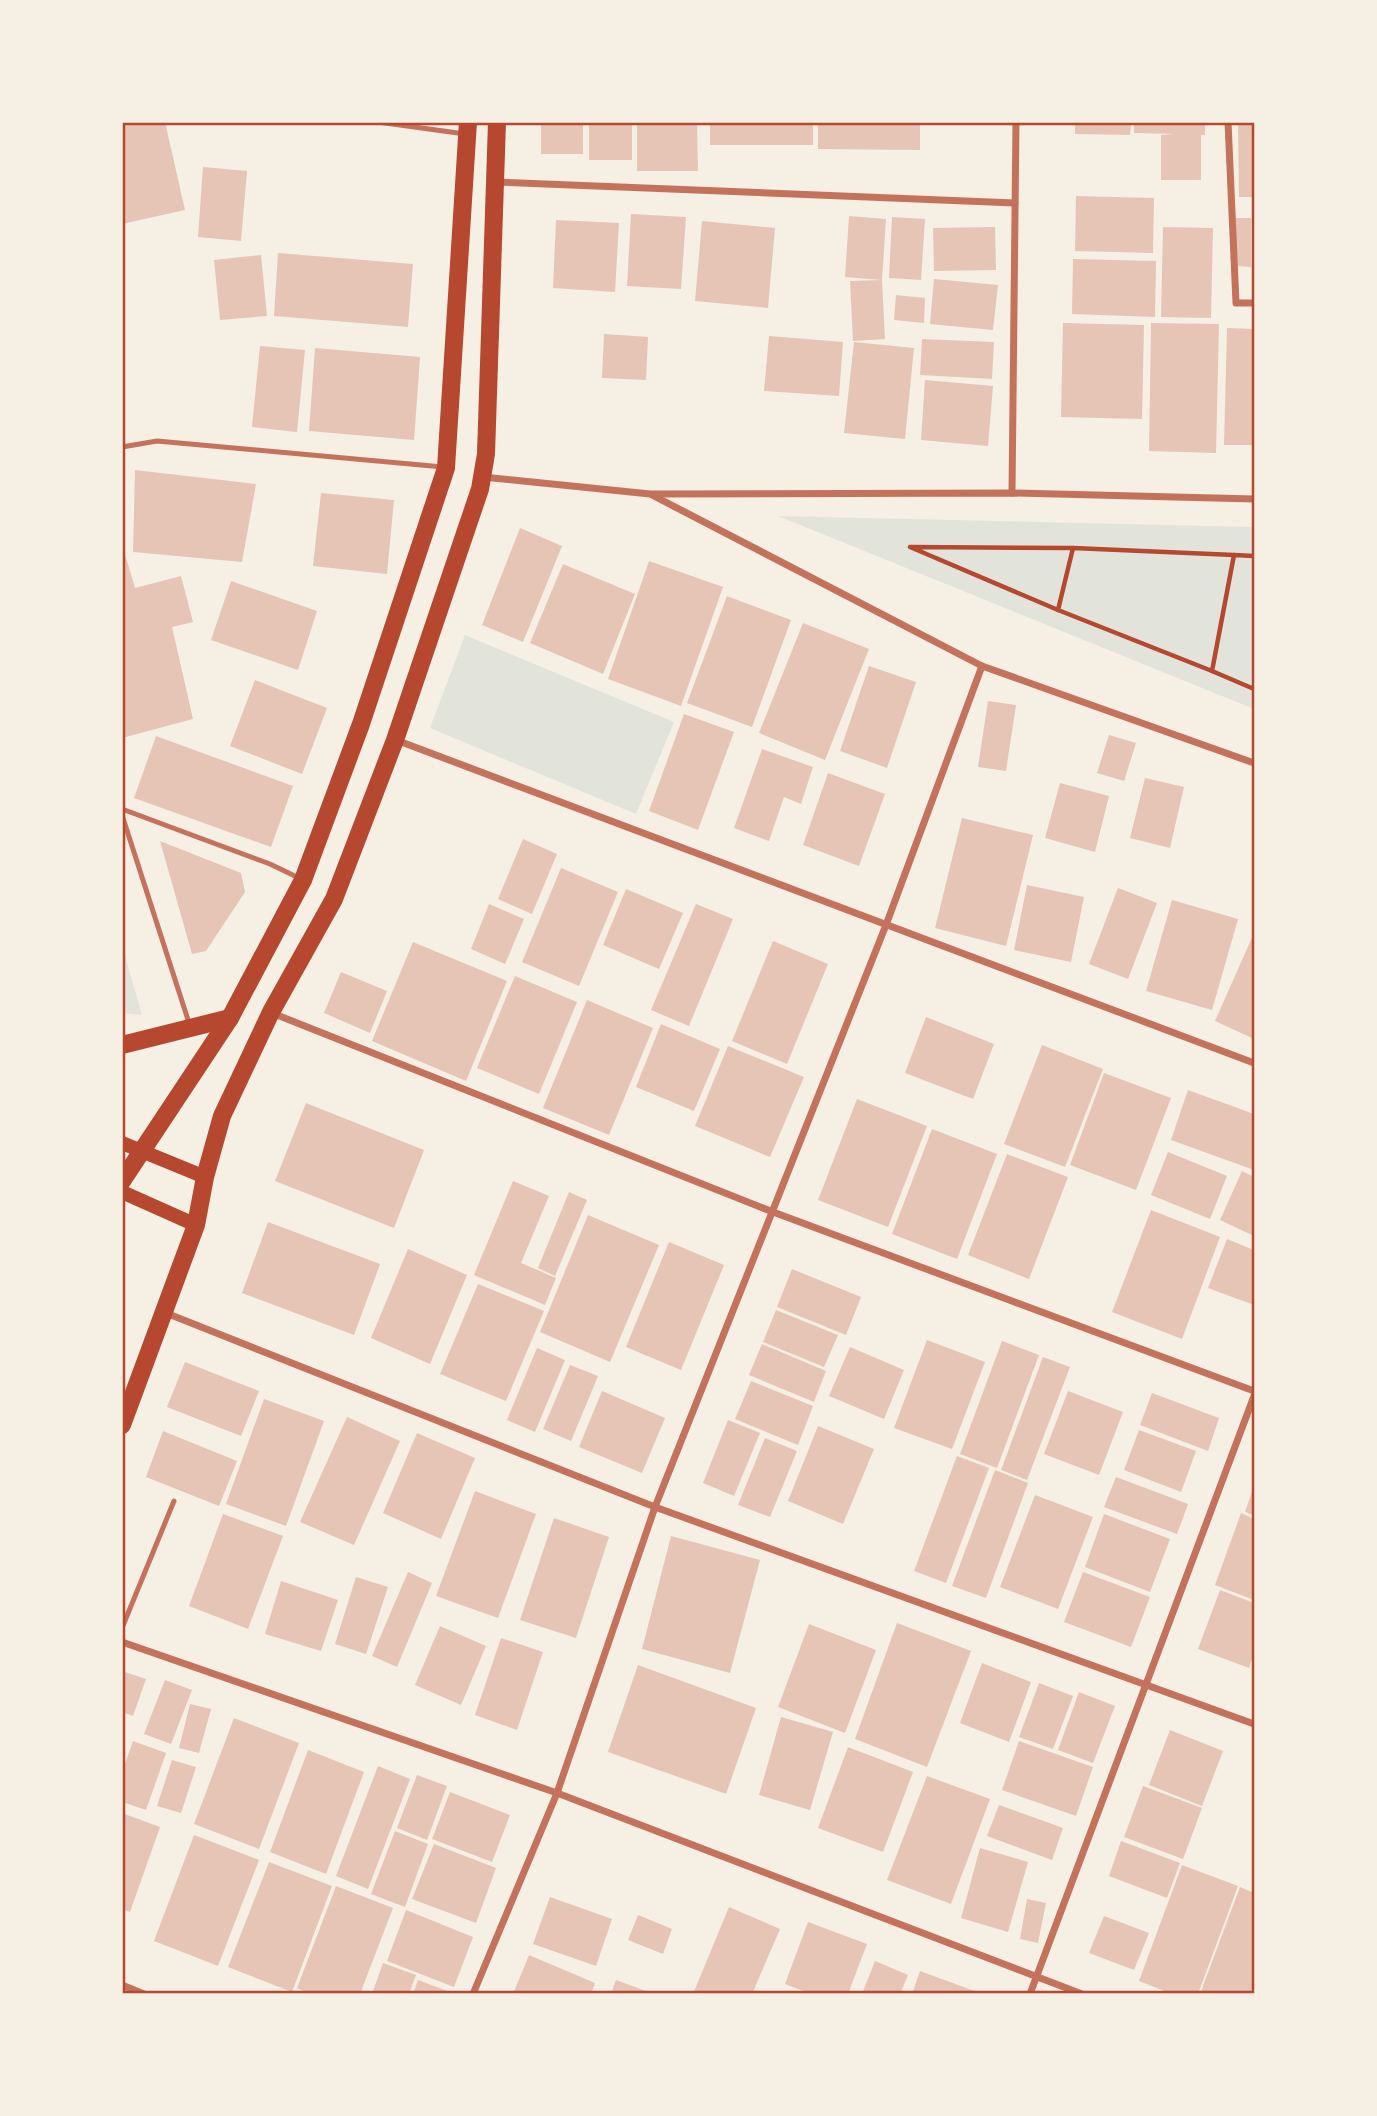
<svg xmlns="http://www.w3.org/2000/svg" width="1377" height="2116" viewBox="0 0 1377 2116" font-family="Poppins,sans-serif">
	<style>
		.green { fill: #e2e4dc }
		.building { fill: #e6c5b7 }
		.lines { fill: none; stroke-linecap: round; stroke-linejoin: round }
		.path { stroke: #b5482f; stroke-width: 4.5 }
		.service { stroke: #c5725c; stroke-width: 5 }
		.minor { stroke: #c5725c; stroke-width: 7 }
		.secondary { stroke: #b5482f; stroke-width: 14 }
		.primary { stroke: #b5482f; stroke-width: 18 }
		.neatline { fill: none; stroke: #b5482f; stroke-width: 2.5 }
	</style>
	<rect width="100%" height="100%" fill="#f6efe4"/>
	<g class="green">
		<path d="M778 516 1254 527V709Z"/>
		<path d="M465 635 674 722 636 814 430 728Z"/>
		<path d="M122 949H123L142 1015 123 1013Z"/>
	</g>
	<g class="building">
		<path d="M133 122H165L185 210 122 224V125Z"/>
		<rect x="541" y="122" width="42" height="32"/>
		<rect x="589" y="122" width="43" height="38"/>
		<path d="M637 122H697L698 171H637Z"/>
		<rect x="710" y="122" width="103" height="23"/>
		<path d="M818 122H920V150L818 149Z"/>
		<path d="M1075 122H1131L1130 135 1075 134Z"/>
		<path d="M1134 122H1205V135H1201V180H1161V135L1175 134 1134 133Z"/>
		<path d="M1238 122H1254V197H1239Z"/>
		<path d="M203 167 247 171 241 241 198 237Z"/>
		<path d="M1076 196 1154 198 1153 253 1075 251Z"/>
		<path d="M631 214 686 217 681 289 627 286Z"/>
		<path d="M849 216 886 219 882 280 885 339 853 341 850 281 882 280 845 277Z"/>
		<path d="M892 217 925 219 921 280 889 278Z"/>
		<path d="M1235 218H1251V267L1235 266Z"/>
		<path d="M556 220 619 223 615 292 553 288Z"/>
		<path d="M702 221 775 228 768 308 695 301Z"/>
		<path d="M995 227 996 270 934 271 933 228Z"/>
		<path d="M1163 227 1213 228 1211 318 1161 317Z"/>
		<path d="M278 253 413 264 408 327 274 316Z"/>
		<path d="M261 255 267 316 220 320 214 260Z"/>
		<path d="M1073 259 1156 261 1155 317 1072 314Z"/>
		<path d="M934 279 998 285 993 330 930 324Z"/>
		<path d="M896 295 925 298 924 323 894 320Z"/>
		<path d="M1063 323 1144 325 1142 419 1061 417Z"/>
		<path d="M1151 323 1219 324 1216 453 1149 451Z"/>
		<path d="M1227 328 1254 329V445H1224Z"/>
		<path d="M604 334 648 337 646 380 602 378Z"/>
		<path d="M769 336 843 342 839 396 764 391Z"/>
		<path d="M922 339 994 342 992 379 920 375Z"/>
		<path d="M854 342 914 348 905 439 844 433Z"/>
		<path d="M260 346 305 350 297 432 252 427Z"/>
		<path d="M315 348 420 357 414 440 309 431Z"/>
		<path d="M925 380 993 386 988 446 921 440Z"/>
		<path d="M135 470 256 484 242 562 133 552Z"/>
		<path d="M321 493 394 500 387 574 313 566Z"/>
		<path d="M520 528 562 546 523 642 482 625Z"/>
		<path d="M122 544 135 588 181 576 193 622 172 627 193 719 122 738Z"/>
		<path d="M649 561 723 587 681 706 608 679Z"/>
		<path d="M563 564 635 594 603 674 530 643Z"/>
		<path d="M231 581 317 611 298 670 211 640Z"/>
		<path d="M727 596 791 620 752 727 687 703Z"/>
		<path d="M803 623 869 649 825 760 759 733Z"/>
		<path d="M869 666 916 682 887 768 840 751Z"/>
		<path d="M255 680 327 708 302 774 230 746Z"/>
		<path d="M988 701 1016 705 1006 771 978 767Z"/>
		<path d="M684 714 734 732 698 830 649 811Z"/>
		<path d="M1109 735 1136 743 1124 781 1097 773Z"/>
		<path d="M156 736 293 786 271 847 134 798Z"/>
		<path d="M762 749 813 767 801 804 784 797 769 841 734 828Z"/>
		<path d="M828 773 885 794 859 866 803 845Z"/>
		<path d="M1145 778 1184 787 1170 848 1130 838Z"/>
		<path d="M1060 783 1109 796 1095 852 1045 838Z"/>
		<path d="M962 818 1033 835 1006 946 935 928Z"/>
		<path d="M523 839 557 854 532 914 498 899Z"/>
		<path d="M160 841 241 873 245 892 206 951 192 954Z"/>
		<path d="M561 868 618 892 579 986 522 962Z"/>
		<path d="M1027 885 1084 897 1071 962 1014 950Z"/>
		<path d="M1118 888 1157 903 1128 979 1089 964Z"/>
		<path d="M626 889 683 913 659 969 603 945Z"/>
		<path d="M1172 900 1238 919 1212 1010 1146 991Z"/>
		<path d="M489 904 524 919 505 964 471 949Z"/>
		<path d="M696 904 733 919 689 1026 651 1010Z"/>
		<path d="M1254 933V1039L1215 1021Z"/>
		<path d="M773 941 828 964 787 1064 732 1041Z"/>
		<path d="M413 942 507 981 466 1081 372 1041Z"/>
		<path d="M341 972 387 991 370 1033 324 1013Z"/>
		<path d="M515 976 577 1002 539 1094 477 1068Z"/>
		<path d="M587 1000 653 1028 609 1135 543 1108Z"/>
		<path d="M926 1017 994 1044 973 1099 905 1073Z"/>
		<path d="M661 1024 720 1049 694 1111 636 1087Z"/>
		<path d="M1042 1045 1103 1069 1065 1167 1004 1144Z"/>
		<path d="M728 1046 804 1077 770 1157 695 1126Z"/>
		<path d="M1104 1073 1171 1098 1136 1190 1070 1165Z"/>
		<path d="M1188 1090 1254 1114V1170L1171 1140Z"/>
		<path d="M857 1099 927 1126 888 1227 818 1200Z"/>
		<path d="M306 1103 424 1150 394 1228 275 1181Z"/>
		<path d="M932 1129 997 1154 957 1259 892 1234Z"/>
		<path d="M1168 1152 1227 1176 1210 1219 1151 1195Z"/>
		<path d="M1007 1154 1068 1177 1029 1279 968 1255Z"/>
		<path d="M1242 1171 1254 1177V1236L1220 1220Z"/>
		<path d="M513 1181 549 1196 521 1263 556 1278 545 1305 474 1275Z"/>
		<path d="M569 1192 587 1200 555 1276 538 1268Z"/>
		<path d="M1151 1210 1220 1237 1182 1339 1112 1312Z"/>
		<path d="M588 1215 659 1245 610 1362 540 1332Z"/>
		<path d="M268 1222 380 1264 354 1335 242 1293Z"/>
		<path d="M1227 1239 1254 1250V1305L1208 1288Z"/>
		<path d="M669 1242 724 1265 681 1370 626 1347Z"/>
		<path d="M408 1249 467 1275 430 1364 371 1338Z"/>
		<path d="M792 1269 861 1297 846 1335 777 1307Z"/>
		<path d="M478 1284 544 1311 506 1401 440 1374Z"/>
		<path d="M776 1310 838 1335 824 1367 763 1342Z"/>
		<path d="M927 1340 985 1362 952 1449 894 1428Z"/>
		<path d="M1002 1341 1039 1355 997 1468 960 1454Z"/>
		<path d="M762 1344 826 1371 814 1402 749 1375Z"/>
		<path d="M850 1347 904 1370 884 1419 829 1396Z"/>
		<path d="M537 1348 565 1360 535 1432 507 1420Z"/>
		<path d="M1043 1357 1070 1367 1027 1480 1001 1470Z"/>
		<path d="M185 1362 259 1391 241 1436 167 1407Z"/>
		<path d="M570 1365 598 1376 571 1441 543 1429Z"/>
		<path d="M751 1381 813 1406 798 1445 735 1419Z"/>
		<path d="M602 1391 665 1418 642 1473 579 1447Z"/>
		<path d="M1068 1391 1123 1412 1099 1475 1044 1454Z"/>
		<path d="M1152 1393 1219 1418 1208 1451 1140 1425Z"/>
		<path d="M264 1399 324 1421 286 1526 226 1504Z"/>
		<path d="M347 1417 400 1441 354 1545 300 1522Z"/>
		<path d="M728 1420 760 1433 734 1496 703 1483Z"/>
		<path d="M818 1426 874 1449 843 1524 788 1501Z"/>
		<path d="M1139 1430 1196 1451 1181 1492 1124 1470Z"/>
		<path d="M163 1431 237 1461 219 1506 146 1477Z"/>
		<path d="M417 1433 475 1458 441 1539 383 1513Z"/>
		<path d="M765 1438 797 1451 770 1517 738 1505Z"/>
		<path d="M957 1456 989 1468 946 1583 914 1571Z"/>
		<path d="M995 1470 1028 1483 986 1598 952 1586Z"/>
		<path d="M1116 1477 1188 1504 1177 1534 1104 1507Z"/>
		<path d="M1254 1486V1515L1245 1512Z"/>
		<path d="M475 1491 536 1514 498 1618 436 1596Z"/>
		<path d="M1035 1495 1093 1517 1058 1609 1000 1587Z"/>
		<path d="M1241 1513 1254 1519V1600L1215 1585Z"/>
		<path d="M223 1514 283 1536 248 1629 189 1606Z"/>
		<path d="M1104 1514 1170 1539 1150 1592 1085 1567Z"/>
		<path d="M554 1518 609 1537 576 1638 520 1620Z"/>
		<path d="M671 1536 760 1560 730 1673 642 1649Z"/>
		<path d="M408 1572 432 1583 397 1667 372 1656Z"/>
		<path d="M1083 1572 1150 1597 1131 1647 1064 1622Z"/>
		<path d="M356 1577 388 1587 366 1654 335 1644Z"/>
		<path d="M281 1581 338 1600 321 1651 265 1634Z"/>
		<path d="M1220 1590 1254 1603V1653L1249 1668 1198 1649Z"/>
		<path d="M897 1623 971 1651 927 1767 855 1739Z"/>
		<path d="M809 1624 876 1650 845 1733 778 1707Z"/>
		<path d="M440 1626 486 1646 461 1705 415 1685Z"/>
		<path d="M501 1638 543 1652 517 1730 475 1715Z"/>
		<path d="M982 1663 1031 1682 1009 1742 960 1723Z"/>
		<path d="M638 1665 756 1708 726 1794 608 1752Z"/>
		<path d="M122 1671 146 1679 133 1716 122 1712Z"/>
		<path d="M165 1680 192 1690 171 1744 144 1734Z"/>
		<path d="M1039 1683 1073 1696 1053 1749 1019 1737Z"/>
		<path d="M1079 1692 1115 1706 1093 1763 1058 1750Z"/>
		<path d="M190 1704 211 1709 199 1753 179 1748Z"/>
		<path d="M781 1717 833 1732 810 1810 759 1795Z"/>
		<path d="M234 1718 299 1743 259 1849 194 1824Z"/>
		<path d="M1170 1730 1223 1751 1202 1806 1149 1785Z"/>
		<path d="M133 1741 166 1753 146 1810 122 1802V1772Z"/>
		<path d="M1019 1741 1093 1767 1076 1816 1002 1790Z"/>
		<path d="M848 1747 913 1772 883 1852 818 1828Z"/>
		<path d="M308 1750 364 1772 326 1874 270 1852Z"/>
		<path d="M172 1760 196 1767 181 1813 157 1806Z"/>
		<path d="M378 1766 410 1779 368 1889 336 1876Z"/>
		<path d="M417 1775 447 1786 427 1840 397 1828Z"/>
		<path d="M927 1776 990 1799 951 1904 887 1880Z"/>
		<path d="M1143 1786 1202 1808 1183 1859 1124 1837Z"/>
		<path d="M450 1792 510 1815 492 1862 432 1839Z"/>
		<path d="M999 1805 1063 1828 1052 1860 987 1836Z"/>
		<path d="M122 1813 160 1827 130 1912 122 1909Z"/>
		<path d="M395 1831 428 1844 405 1907 371 1894Z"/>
		<path d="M194 1835 259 1860 218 1966 154 1941Z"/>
		<path d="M1121 1841 1180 1863 1167 1898 1109 1876Z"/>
		<path d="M434 1844 496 1868 476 1923 412 1899Z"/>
		<path d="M980 1848 1028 1862 1008 1932 961 1918Z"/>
		<path d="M269 1862 332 1886 292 1992 228 1967Z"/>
		<path d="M1182 1865 1238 1886 1198 1994H1172L1139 1981Z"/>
		<path d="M336 1886 393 1908 360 1994H311L297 1988Z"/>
		<path d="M1240 1887 1254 1893V1994H1200Z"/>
		<path d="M550 1897 612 1919 596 1966 533 1944Z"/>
		<path d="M1027 1899 1046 1903 1038 1943 1020 1939Z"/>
		<path d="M729 1907 780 1929 752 1994H693Z"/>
		<path d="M406 1910 473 1937 454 1987 387 1961Z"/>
		<path d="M638 1915 672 1929 663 1954 628 1940Z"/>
		<path d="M1104 1916 1149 1933 1134 1970 1089 1953Z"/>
		<path d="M808 1922 867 1944 848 1994H811L785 1984Z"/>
		<path d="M529 1955 595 1983 591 1994H513Z"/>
		<path d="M875 1961 908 1975 900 1994H862Z"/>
		<path d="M383 1963 416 1975 409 1994H372Z"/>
		<path d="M920 1971 980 1993V1994H912Z"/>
		<path d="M418 1980 453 1993V1994H413Z"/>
		<path d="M616 1980 651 1993V1994H611Z"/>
	</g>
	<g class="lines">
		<g class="path">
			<path d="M1254 556 1234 555 1212 671 1254 689"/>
			<path d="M1058 610 910 547 1073 548"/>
			<path d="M1212 671 1058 610 1073 548 1234 555"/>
		</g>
		<g class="service">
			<path d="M378 122 465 134"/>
			<path d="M122 447 157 441 443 467"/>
			<path d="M122 809 270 864 299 878"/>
			<path d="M122 815 190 1026"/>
			<path d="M122 1628 174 1501"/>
		</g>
		<g class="minor">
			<path d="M1228 122 1236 303H1254"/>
			<path d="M495 182 1015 203"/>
			<path d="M483 477 650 494 1012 493 1254 499"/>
			<path d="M1012 493 1016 122"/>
			<path d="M652 495 982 666 1254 763"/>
			<path d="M396 740 1254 1063"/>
			<path d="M272 1013 773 1212 1254 1391"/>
			<path d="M166 1313 655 1507 1254 1724"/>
			<path d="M122 1642 557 1793 1082 1994"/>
			<path d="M122 1985 144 1994"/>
			<path d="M473 1994 557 1793 655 1507 886 925 982 666"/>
			<path d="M1030 1994 1254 1396"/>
		</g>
		<g class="secondary">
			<path d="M122 1143 205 1177"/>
			<path d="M122 1192 196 1225"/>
		</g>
		<g class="primary">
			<path d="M122 1045 230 1018"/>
			<path d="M122 1181 230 1018 303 880 361 724 446 468 468 122"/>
			<path d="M122 1425 196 1225 205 1177 222 1116 271 1012 334 899 395 740 480 489 486 454 497 122"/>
		</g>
	</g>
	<rect width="1377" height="2116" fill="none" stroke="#f6efe4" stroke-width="248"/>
	<rect x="124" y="124" width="1129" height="1868" class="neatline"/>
</svg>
